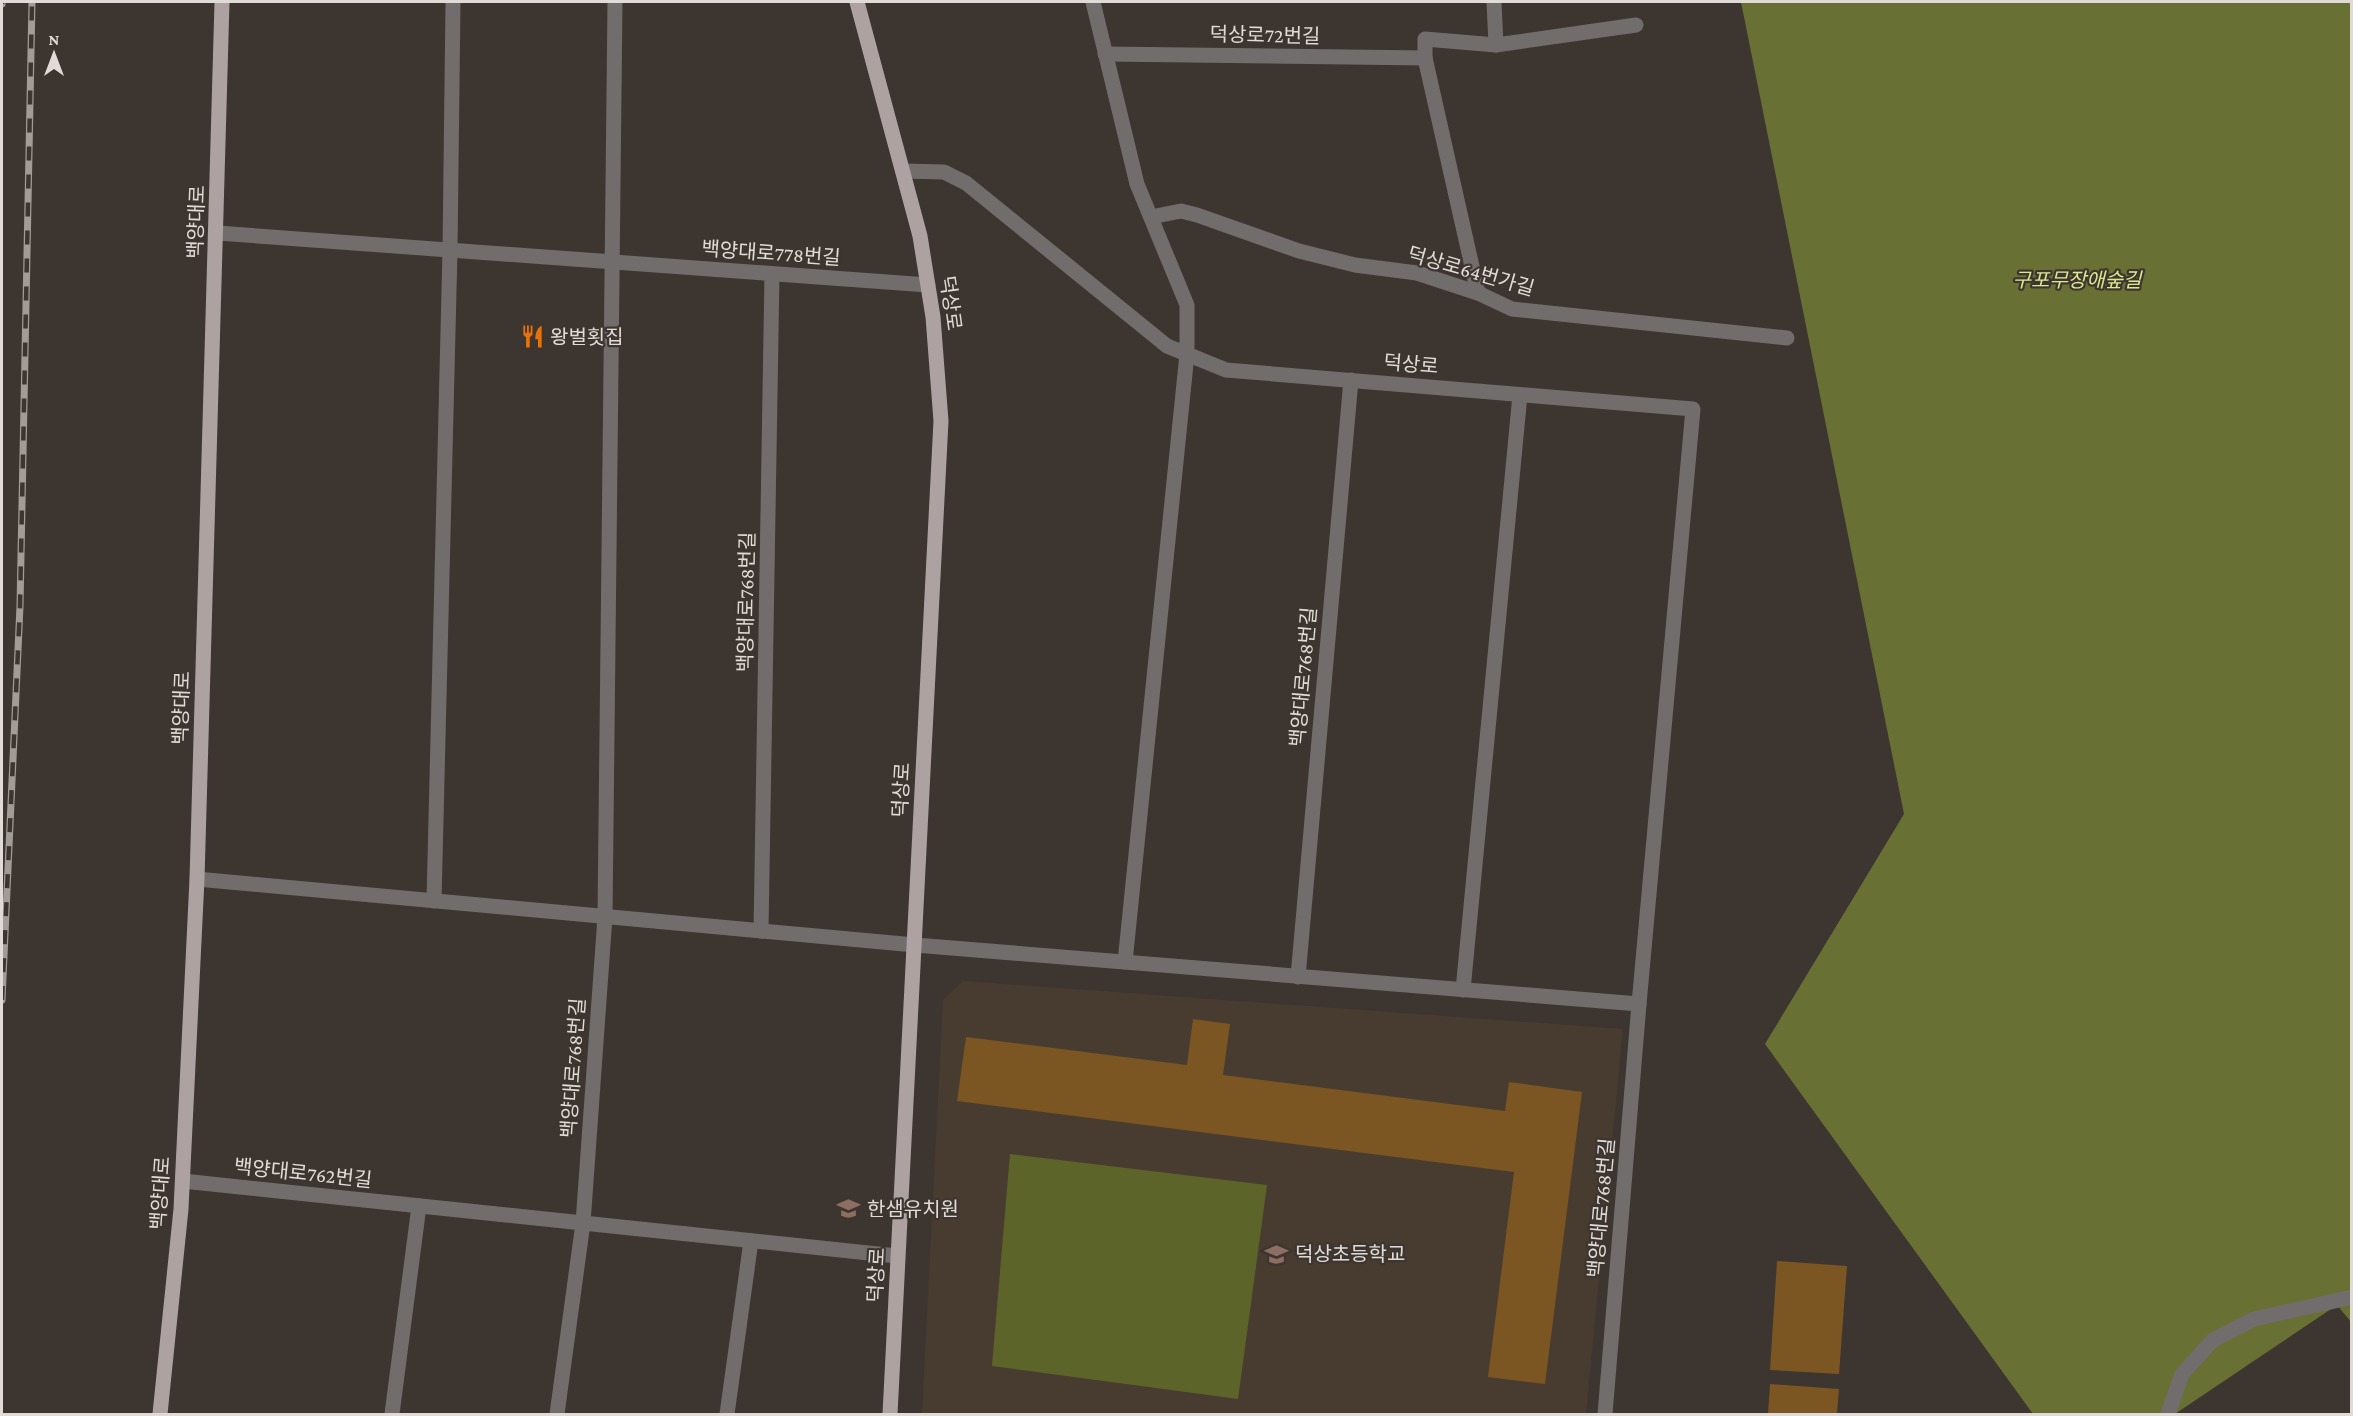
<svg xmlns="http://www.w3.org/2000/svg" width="2353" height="1416" viewBox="0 0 2353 1416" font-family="'Crimson Pro','Noto Sans KR',serif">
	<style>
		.built { fill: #483c31 }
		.green { fill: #5d6429 }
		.forest { fill: #697034 }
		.building { fill: #7b5622 }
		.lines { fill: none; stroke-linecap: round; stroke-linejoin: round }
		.minor { stroke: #726d6d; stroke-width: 15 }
		.major { stroke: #ada2a1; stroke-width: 15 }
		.rail-casing { stroke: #a29c97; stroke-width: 7 }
		.rail { stroke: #3d352f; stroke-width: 4.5; stroke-dasharray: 14; stroke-linecap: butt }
		.labels { text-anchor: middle; stroke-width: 4.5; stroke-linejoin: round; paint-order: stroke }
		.street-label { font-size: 20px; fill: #e0dbd7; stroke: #3d352f }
		.park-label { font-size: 20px; font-style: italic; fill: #dae78d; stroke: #3d352f }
		.poi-label { font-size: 20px; fill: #e0dbd7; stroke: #3d352f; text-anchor: start }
	</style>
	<rect width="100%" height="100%" fill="#3d352f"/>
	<path class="built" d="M963 981 1623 1029 1586 1414H922L943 1000Z"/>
	<path class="green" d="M1010 1154 1267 1185 1238 1399 992 1366Z"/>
	<path class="forest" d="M1741 2H2351V1322L2337 1305 2175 1414H2033L1765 1044 1904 814Z"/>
	<g class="building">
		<path d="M1193 1019 1230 1024 1223 1075 1505 1111 1509 1082 1582 1092 1545 1384 1488 1377 1514 1172 957 1101 966 1037 1187 1065Z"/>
		<path d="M1777 1261 1847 1266 1839 1374 1770 1370Z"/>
		<path d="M1770 1384 1839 1389 1837 1414H1768Z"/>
	</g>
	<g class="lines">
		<g class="minor">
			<path d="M1093 2 1137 184 1187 305V354L1125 962"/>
			<path d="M1494 2 1496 45"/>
			<path d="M1105 54 1425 58V39L1496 45 1636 25"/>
			<path d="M1425 58 1478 293"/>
			<path d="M903 171 944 172 966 183 1167 346 1226 370 1693 409 1639 1004"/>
			<path d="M1151 217 1181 211 1197 215 1299 251 1355 265 1417 273 1478 293 1512 309 1787 338"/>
			<path d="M217 233 928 285"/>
			<path d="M197 879 915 945 1639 1004 1605 1414"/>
			<path d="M434 901 450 250 453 2"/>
			<path d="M761 931 772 274"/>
			<path d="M1298 977 1351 380"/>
			<path d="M1463 990 1520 395"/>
			<path d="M183 1181 897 1256"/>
			<path d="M392 1414 419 1206"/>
			<path d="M557 1414 583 1223 605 917 615 2"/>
			<path d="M727 1414 751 1241"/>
			<path d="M2168 1414 2182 1374 2213 1340 2254 1319 2352 1297"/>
		</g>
		<g class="major">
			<path d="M857 2 920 236 933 317 941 421 890 1414"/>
			<path d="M160 1414 181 1209 197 879 222 2"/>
		</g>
		<defs>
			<g id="rail">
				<path d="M2 4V2"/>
				<path d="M2 1000 20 606 32 2"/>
			</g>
		</defs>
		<use href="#rail" class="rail-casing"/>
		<use href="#rail" class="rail"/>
	</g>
	<defs>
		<symbol id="restaurant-bare" viewBox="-9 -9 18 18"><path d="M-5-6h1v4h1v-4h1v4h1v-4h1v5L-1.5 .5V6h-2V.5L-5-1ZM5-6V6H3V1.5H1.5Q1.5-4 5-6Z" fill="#e8710a" stroke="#3d352f" stroke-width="2.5" paint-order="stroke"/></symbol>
		<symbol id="school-bare" viewBox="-9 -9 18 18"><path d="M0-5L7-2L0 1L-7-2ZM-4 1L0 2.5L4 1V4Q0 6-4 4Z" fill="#8d6e63" stroke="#3d352f" stroke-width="2.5" paint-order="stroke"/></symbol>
	</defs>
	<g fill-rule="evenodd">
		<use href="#restaurant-bare" x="516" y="320" width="33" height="33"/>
		<use href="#school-bare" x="832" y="1192" width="33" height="33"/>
		<use href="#school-bare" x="1260" y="1238" width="33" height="33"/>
	</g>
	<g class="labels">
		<g class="street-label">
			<text transform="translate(1265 35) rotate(1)" y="7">덕상로72번길</text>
			<text transform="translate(196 222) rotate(-88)" y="7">백양대로</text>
			<text transform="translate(771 253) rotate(4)" y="7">백양대로778번길</text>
			<text transform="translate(1471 271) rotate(16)" y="7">덕상로64번가길</text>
			<text transform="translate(951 303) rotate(82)" y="7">덕상로</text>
			<text transform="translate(1411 364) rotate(5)" y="7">덕상로</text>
			<text transform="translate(746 602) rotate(-89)" y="7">백양대로768번길</text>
			<text transform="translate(1303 677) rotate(-85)" y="7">백양대로768번길</text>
			<text transform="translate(181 708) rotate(-88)" y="7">백양대로</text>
			<text transform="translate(901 790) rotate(-87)" y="7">덕상로</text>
			<text transform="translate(573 1068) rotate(-86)" y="7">백양대로768번길</text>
			<text transform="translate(303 1173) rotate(6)" y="7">백양대로762번길</text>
			<text transform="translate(160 1193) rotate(-86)" y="7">백양대로</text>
			<text transform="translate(1601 1208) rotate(-85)" y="7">백양대로768번길</text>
			<text transform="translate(876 1275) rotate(-87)" y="7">덕상로</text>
		</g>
		<g class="park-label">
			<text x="2077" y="287">구포무장애숲길</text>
		</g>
		<g class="poi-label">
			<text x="550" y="344">왕벌횟집</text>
			<text x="867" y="1216">한샘유치원</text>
			<text x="1295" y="1261">덕상초등학교</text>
		</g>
	</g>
	<rect width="2353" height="1416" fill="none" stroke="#e0dbd7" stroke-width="6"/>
	<g transform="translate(54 54)" stroke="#3d352f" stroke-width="4.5" paint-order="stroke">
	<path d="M0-4.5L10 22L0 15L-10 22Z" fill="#e0dbd7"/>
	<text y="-9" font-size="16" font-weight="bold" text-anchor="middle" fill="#e0dbd7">N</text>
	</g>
</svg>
